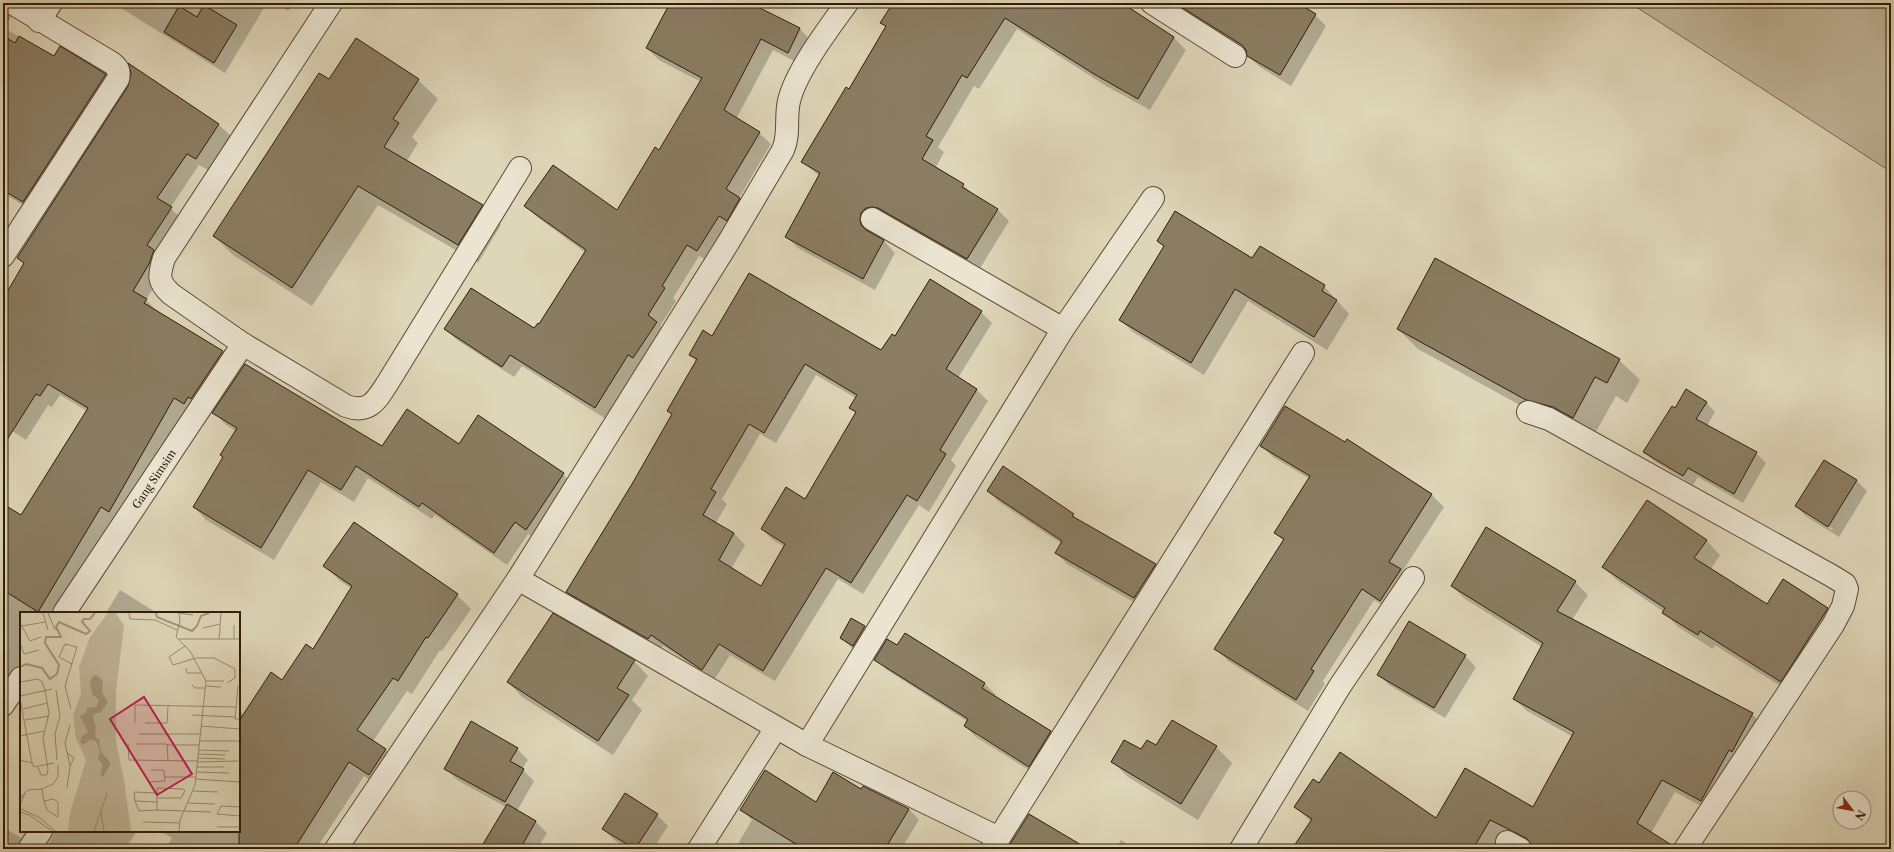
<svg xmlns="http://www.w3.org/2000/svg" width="1894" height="852" viewBox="0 0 1894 852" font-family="'Libre Caslon Text',serif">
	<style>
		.green { fill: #c0b69a; stroke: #786950 }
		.shadow { fill: #0003; fill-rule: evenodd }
		.building { fill: #8a7d63; stroke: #301c07; fill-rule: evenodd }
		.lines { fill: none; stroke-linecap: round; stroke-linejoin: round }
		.minor-casing { stroke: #5c4a33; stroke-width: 24 }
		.minor { stroke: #eae4d1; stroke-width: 22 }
		.labels { text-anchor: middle; stroke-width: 4; stroke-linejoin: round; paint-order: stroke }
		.street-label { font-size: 11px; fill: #301c07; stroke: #eae4d1 }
		.inset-river { fill: none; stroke: #a3977c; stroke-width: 2 }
		.inset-road { fill: none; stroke: #988c71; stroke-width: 1 }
		.view { fill: #c2185b; fill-opacity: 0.15; stroke: #c2185b; stroke-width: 2 }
		.inset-edge { fill: none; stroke: #301c07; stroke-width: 2 }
	</style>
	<rect width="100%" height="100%" fill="#ded6b8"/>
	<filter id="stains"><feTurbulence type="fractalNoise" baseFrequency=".005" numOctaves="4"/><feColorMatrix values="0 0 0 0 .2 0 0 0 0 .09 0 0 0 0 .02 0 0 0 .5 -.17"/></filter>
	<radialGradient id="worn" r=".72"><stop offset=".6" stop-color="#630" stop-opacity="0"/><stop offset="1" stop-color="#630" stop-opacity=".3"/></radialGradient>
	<path class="green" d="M1630 3H1891V172Z"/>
	<g class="shadow">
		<path d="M3 3 12 7 11 17 4 28 55 58 60 48 105 75 116 86 34 212 3 193Z"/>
		<path d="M113 3H267L225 73Z"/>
		<path d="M276 3H294L288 11Z"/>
		<path d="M671 3H748L800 29 811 41 800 64 773 50 736 119 759 133 771 144 739 198 751 210 709 262 699 256 673 298 676 301 660 326 668 334 606 419 522 366 514 377 457 340 445 329 534 330 539 325 586 253 537 217 526 206 617 212 660 151 701 82 659 60 647 48Z"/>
		<path d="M894 3H1131L1128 8 1174 38 1186 50 1150 110 1106 86 1017 29 979 89 974 86 938 147 944 152 936 167 963 185 974 195 997 209 1009 221 979 270 873 225 872 234 884 241 895 253 875 290 798 248 786 236 819 176 803 162 849 90 887 28 882 23Z"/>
		<path d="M1176 3H1296L1315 15 1326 26 1291 86 1260 67 1248 56 1247 52 1186 13Z"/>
		<path d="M130 65 219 125 231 136 208 170 199 165 170 208 183 220 161 276 146 300 158 312 223 352 235 363 196 415 186 409 121 523 113 518 57 613H21V668L3 686V505L21 516 87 411 60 395 52 407 48 405 26 440 9 429 3 439V301L25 264 18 258 130 86 132 73Z"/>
		<path d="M418 80 438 99 412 137 418 143 407 161 482 206 501 225 478 263 378 205 312 306 233 255 214 236 330 81Z"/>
		<path d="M1158 241 1253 260 1324 286 1349 314 1327 350 1248 301 1204 375 1133 332 1120 320 1164 247Z"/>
		<path d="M981 312 992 323 958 378 977 390 988 401 951 460 956 466 929 512 919 505 863 594 838 579 775 681 730 655 714 680 663 646 660 650 579 603 567 592 633 485 672 415 669 411 697 362 690 355 712 337 881 352 895 337ZM816 375 856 398 851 408 856 413 805 500 762 529 773 540 785 547 761 588 731 569 745 545 734 533 716 523 727 504 722 499 760 434 776 443Z"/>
		<path d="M1398 329 1619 360 1640 380 1627 403 1616 396 1593 437 1547 420 1418 349Z"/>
		<path d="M1706 402 1715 412 1707 426 1756 453 1766 463 1743 503 1698 477 1693 485 1654 461 1645 452 1676 409Z"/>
		<path d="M214 412 382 447 459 446 563 474 576 487 539 541 528 534 507 565 435 515 432 519 368 478 354 502 321 482 274 560 206 520 194 507 223 457 236 431 226 425Z"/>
		<path d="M1347 440 1432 495 1444 507 1402 572 1412 582 1393 612 1374 600 1323 681 1325 684 1308 711 1228 661 1216 649 1284 541 1275 533 1310 479 1273 457 1261 445 1345 443Z"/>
		<path d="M1856 480 1867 491 1839 537 1807 517 1796 506ZM1807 513 1833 529 1832 530 1807 515Z"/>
		<path d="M988 491 1073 515 1080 522 1155 565 1166 576 1146 609 1067 564 1056 553 1062 544 999 502Z"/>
		<path d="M1706 540 1720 555 1711 569 1768 605 1827 608 1842 623 1795 695 1715 645 1713 649 1678 627 1664 612 1618 581 1603 567Z"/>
		<path d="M325 566 457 595 471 609 442 651 440 650 412 694 407 691 373 741 386 750 400 764 383 789 364 776 316 849H165L172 838 160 831H239V711L244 714 283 681 313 650 352 589 339 580Z"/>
		<path d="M1575 582 1588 595 1572 620 1752 714 1764 726 1714 813 1675 792 1651 833 1672 849H1537L1503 832 1493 849H1293L1311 822 1296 807 1319 785 1436 819 1533 809 1573 737 1527 711 1514 699 1542 647 1465 599 1452 586Z"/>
		<path d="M120 590 157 613H106Z"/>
		<path d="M852 619 865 627 876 638 864 656 852 648 841 638Z"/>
		<path d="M906 634 985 684 996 695 994 697 1051 732 1062 743 1040 777 976 737 965 726 968 722 887 670 876 659 898 647ZM976 733 1034 768 1033 770 976 735Z"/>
		<path d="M1465 656 1476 667 1445 718 1389 685 1378 674Z"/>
		<path d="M634 661 648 676 632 700 642 710 613 755 522 697 508 682Z"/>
		<path d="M1157 746 1216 747 1232 763 1198 820 1128 777 1112 761Z"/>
		<path d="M517 749 528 760 522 769 534 781 517 811 536 822 547 833 537 849H481L506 807 457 780 446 769Z"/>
		<path d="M864 787 909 809 919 820 901 849H735L752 820 742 810 816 803 862 790Z"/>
		<path d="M657 815 668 826 653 849H628L614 840 603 829Z"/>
		<path d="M3 827 21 838 32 849H3Z"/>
		<path d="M54 831H137L125 849H45L52 838Z"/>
		<path d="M1121 840 1135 849H1115Z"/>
	</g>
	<g class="building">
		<path d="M670 3H750L800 28 788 53 761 39 724 110 760 132 726 189 740 198 727 221 719 216 697 251 687 245 662 286 665 288 648 315 657 322 633 358 628 355 595 408 510 355 502 367 444 329 471 288 534 328 538 323 539 324 586 250 524 206 553 165 617 210 655 147 659 150 702 78 646 48Z"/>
		<path d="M893 3H1122L1174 37 1138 99 1094 74 1005 18 967 78 962 75 926 136 933 140 922 159 964 184 962 187 998 209 967 259 878 208 872 207 866 208 861 213 860 219 861 225 866 230 884 240 863 279 785 237 820 173 801 162 846 87 849 89 886 26 880 23Z"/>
		<path d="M1175 3H1298L1316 14 1280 75 1247 56 1246 50 1242 45Z"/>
		<path d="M204 5 237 25 214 63 164 32 179 6 197 17Z"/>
		<path d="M3 36 15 43 19 36 54 56 60 46 106 74 23 202 3 190Z"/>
		<path d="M356 38 419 79 393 119 399 123 384 147 483 205 458 245 358 186 292 288 213 236 319 73 329 79Z"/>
		<path d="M128 63 219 124 196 159 187 154 157 198 172 207 147 245 154 250 149 264 133 291 147 299 144 303 223 351 191 399 188 397 184 404 174 398 109 512 101 507 38 612 3 590V504L21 515 88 408 48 384 40 396 36 394 3 446V299L24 263 17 258 128 86 131 73Z"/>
		<path d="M1175 211 1252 258 1260 246 1325 285 1322 291 1337 300 1314 337 1235 289 1191 363 1119 320 1164 246 1157 241Z"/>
		<path d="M1435 258 1620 359 1607 383 1595 377 1573 418 1553 407 1526 400 1397 329Z"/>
		<path d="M749 273 881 350 892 334 895 336 930 279 982 311 946 369 977 389 940 450 946 454 917 501 907 495 851 583 826 568 763 671 719 644 702 670 651 635 648 639 566 592 632 484 672 414 667 411 697 359 689 355 703 330 712 336ZM805 364 857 395 849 408 856 412 805 499 786 487 761 529 785 544 761 586 719 560 734 533 703 515 716 492 711 489 749 424 764 433Z"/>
		<path d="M245 364 382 446 407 409 459 444 478 415 564 473 526 530 515 522 494 553 422 503 419 507 356 466 341 490 308 470 261 548 193 507 223 457 220 455 237 428 212 413Z"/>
		<path d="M1686 389 1707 402 1696 419 1757 452 1734 494 1688 468 1683 476 1643 452 1672 406 1675 408Z"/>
		<path d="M1285 406 1345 442 1347 439 1432 494 1389 562 1401 569 1380 601 1362 589 1311 669 1314 671 1296 700 1214 649 1284 539 1274 533 1310 476 1260 446Z"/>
		<path d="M1824 460 1857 480 1828 527 1795 506Z"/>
		<path d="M1003 466 1074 514 1072 516 1156 564 1134 598 1055 553 1062 541 987 491Z"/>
		<path d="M1647 500 1707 540 1694 558 1767 604 1783 579 1828 608 1781 682 1700 631 1698 635 1662 613 1665 608 1602 567Z"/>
		<path d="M354 522 458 594 428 638 426 637 398 681 393 678 357 730 386 749 369 775 349 762 294 849H239V721L271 672 282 680 306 644 313 649 352 586 323 566Z"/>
		<path d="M1486 527 1576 581 1557 611 1753 713 1732 752 1729 750 1701 801 1662 780 1637 823 1673 846V849H1539L1531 844 1526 838 1490 820 1473 849H1292L1312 819 1294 807 1313 779 1319 783 1340 752 1436 818 1465 768 1533 807 1574 732 1513 699 1543 643 1451 586Z"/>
		<path d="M553 613 635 660 617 688 629 695 598 741 507 682Z"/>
		<path d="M851 618 865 626 853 646 840 638Z"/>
		<path d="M1409 621 1466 655 1434 708 1377 675Z"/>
		<path d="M905 633 985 683 982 688 1051 731 1029 767 964 726 968 719 874 660 887 639 897 645Z"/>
		<path d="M1172 720 1217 746 1181 804 1111 762 1124 740 1141 749 1147 740 1156 745Z"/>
		<path d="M471 721 518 748 510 761 524 769 505 802 444 769Z"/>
		<path d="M765 770 816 802 833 772 861 789 863 786 909 809 885 849H804L740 810Z"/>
		<path d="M625 793 658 814 635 849 602 829Z"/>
		<path d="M507 804 536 821 520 849H480Z"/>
		<path d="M1029 814 1088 849H1007Z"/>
	</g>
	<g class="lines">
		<defs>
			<g id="minor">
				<path d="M331 3 164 258C159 275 157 281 171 294L243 344 346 406C369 414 376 401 387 384L520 168"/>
				<path d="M1152 3 1235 56"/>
				<path d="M39 21 51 3"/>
				<path d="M872 219 1063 329"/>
				<path d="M3 256 118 79C120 71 118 68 112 63L12 3"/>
				<path d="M1528 412 1549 419 1832 576 1845 584 1847 589 1843 606 1833 625 1685 849"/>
				<path d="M518 579 807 745 1063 329 1153 198"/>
				<path d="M64 613 243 344"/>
				<path d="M3 705 21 678"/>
				<path d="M807 745 999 838"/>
				<path d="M1507 842 1520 849"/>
				<path d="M29 849 41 831"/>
				<path d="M336 849 518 579 728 243 783 150C790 134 785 118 789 101 796 71 829 28 847 3"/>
				<path d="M699 849 776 728"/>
				<path d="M992 849 1303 353"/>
				<path d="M1241 849 1340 686 1413 578"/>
			</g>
		</defs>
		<use href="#minor" class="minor-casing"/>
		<use href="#minor" class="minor"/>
	</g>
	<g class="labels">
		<g class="street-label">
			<text transform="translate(154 479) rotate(-56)" y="4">Gang Simsim</text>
		</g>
	</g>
	<g transform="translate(20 612)">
		<rect width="220" height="220" fill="#ded6b8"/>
		<path d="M88 1H96L104 14 96 79V130L104 168 111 219H48L50 201 66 148 56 127 53 103 61 82 59 55 70 25Z" fill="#c0b69a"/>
		<path d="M77 63 83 69 82 80 88 90 81 100 74 102 73 105 76 115 75 125 80 128 79 132 82 141 91 151 83 165 80 162 83 153 78 147 80 139 76 129 70 128 63 133 60 130 62 124 68 120 60 104 66 101 67 96 76 95 79 88 72 82 70 70 73 64Z" fill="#a3977c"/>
		<path class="inset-river" d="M136 1 137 5 172 19 177 14 181 4 189 1M0 55 6 52 22 56 30 67 37 62 39 53 25 31 26 25H41L36 15 39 10 66 22 70 19 62 10 64 7H70L75 1"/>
		<path class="inset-road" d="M23 1 28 18M28 1 35 18M109 1 110 7 135 8 157 18M159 1 173 3M159 1 160 9 156 25 170 39 186 69 175 173 160 208 159 219M0 11 10 29 21 25M214 13V27M2 14 25 10M183 16 200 12M159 27H220M199 27 201 1M0 31 4 42 19 38M165 34 149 45 153 53 176 46H194L215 57V66L207 71M166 56 167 61H182M186 69H204M0 70 18 67 22 70 25 78 29 101 23 126 28 157 27 163H21L18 155M172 73 175 76H185M185 74 201 75M218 74 215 107H220M36 78 40 104 35 122 37 148M0 84 32 77M0 87 12 151M3 97 27 91M51 97 45 74 57 35 45 32 39 45 52 52M172 103 215 105M5 108 29 104M115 111V93L216 95M125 111H147L148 94M181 114 220 117M119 122H180M0 124 24 119M179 129H220M108 132 109 148 177 149M116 132H147L148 148M147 133H179M178 138 209 139M47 141 54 146 50 154M178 142 205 143M178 146 205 147M0 148 12 151 14 155 34 151M177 150 218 149M177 155H204M176 160 209 161M145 165H175M175 167 220 170M128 170 145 169 144 158H131M47 176 50 154 45 131 50 113M22 177 24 189 27 198 38 205V190L33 187 24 189M173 179 198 180M0 186 8 178 22 177 33 172 38 165V153M137 186H161L165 179 163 177 137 176V198L191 200M115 189 114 180 137 181M168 191 195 192M0 193 5 181M220 195 201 194 197 202 220 204M1 197 20 206 35 219M137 198 119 199 115 189 137 190M0 200 9 203 32 219M81 200 84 219M123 210 160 211M197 215H220M74 219 87 181"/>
		<path class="view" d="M124 85 172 162 137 183 90 107Z"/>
		<rect width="220" height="220" class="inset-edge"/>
	</g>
	<rect width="1894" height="852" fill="none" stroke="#ded6b8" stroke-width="16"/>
	<rect x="4" y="4" width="1886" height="844" fill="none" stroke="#301c07" stroke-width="2"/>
	<rect x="8" y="8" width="1878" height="836" fill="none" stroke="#301c07"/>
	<g transform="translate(1852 810) rotate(122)"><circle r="19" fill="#eae4d1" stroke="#a09480"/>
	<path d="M0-3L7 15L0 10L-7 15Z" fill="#8f2418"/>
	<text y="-6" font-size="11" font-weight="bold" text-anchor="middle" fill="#301c07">N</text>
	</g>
	<rect width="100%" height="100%" filter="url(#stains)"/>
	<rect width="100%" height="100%" fill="url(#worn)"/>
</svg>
